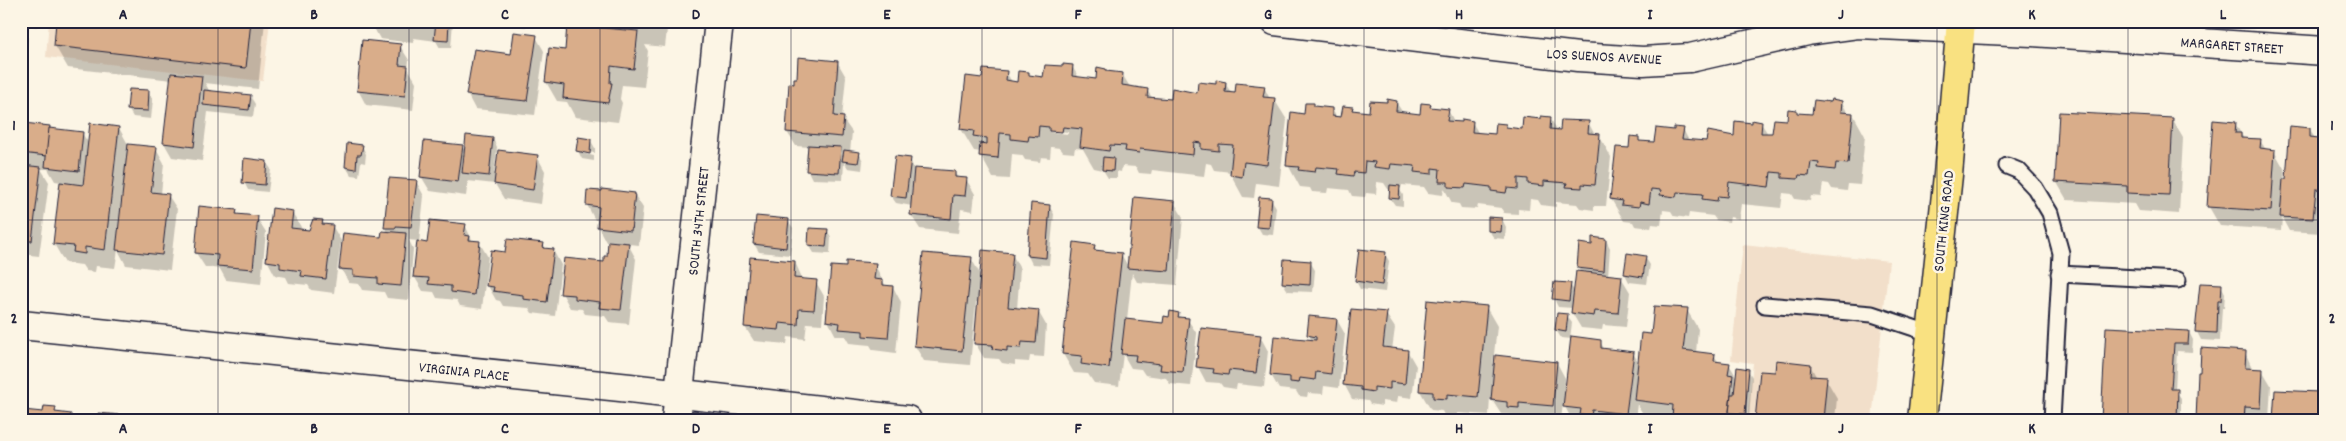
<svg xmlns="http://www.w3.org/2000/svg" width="2346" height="441" viewBox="0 0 2346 441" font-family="Dekko,sans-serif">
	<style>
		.built { fill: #f2dfca }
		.shadow { fill: #0003; fill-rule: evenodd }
		.building { fill: #d9ad8a; stroke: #22223b }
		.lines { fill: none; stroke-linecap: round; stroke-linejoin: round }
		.service-casing { stroke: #22223b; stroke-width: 19 }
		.minor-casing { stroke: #22223b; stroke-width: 31 }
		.primary-casing { stroke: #22223b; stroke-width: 31 }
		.service { stroke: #fcf5e5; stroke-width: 15 }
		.minor { stroke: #fcf5e5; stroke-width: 28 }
		.primary { stroke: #f9e181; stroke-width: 28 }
		.grid { fill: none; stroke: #22223b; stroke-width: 1; stroke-opacity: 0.55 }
		.labels { text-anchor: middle; stroke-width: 5; stroke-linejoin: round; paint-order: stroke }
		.street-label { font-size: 15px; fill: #22223b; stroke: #fcf5e5 }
		.neatline { fill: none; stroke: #22223b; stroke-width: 2 }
		.grid-label { font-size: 16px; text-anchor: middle; font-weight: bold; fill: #22223b }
	</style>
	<rect width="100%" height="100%" fill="#fcf5e5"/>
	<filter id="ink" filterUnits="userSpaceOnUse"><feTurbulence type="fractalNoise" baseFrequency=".02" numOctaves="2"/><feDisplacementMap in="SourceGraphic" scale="10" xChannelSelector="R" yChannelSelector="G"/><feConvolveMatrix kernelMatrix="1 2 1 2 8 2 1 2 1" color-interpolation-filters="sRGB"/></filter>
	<g filter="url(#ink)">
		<g class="built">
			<path d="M49 21H270L263 81 46 57Z"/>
			<path d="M1743 245 1889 261 1872 420H1747L1753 363 1731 360Z"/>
		</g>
		<g class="shadow">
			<path d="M21 21H37V27L29 25 27 48H21Z"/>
			<path d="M58 21H265L258 89 205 83 210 92 250 96 255 104 253 117 208 112 202 161 172 157 164 143 172 80 68 68 55 46Z"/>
			<path d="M370 21H453L451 48H440L436 41 414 38 413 43 380 39Z"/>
			<path d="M487 21H526V27Z"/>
			<path d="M603 21H668L665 47 645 45 648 51 644 87 622 85 620 99 622 103 618 122 575 117 567 102 557 101 546 82 566 52 606 29Z"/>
			<path d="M536 37 544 51 535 115 475 109 467 94Z"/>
			<path d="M400 46 409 60 408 68 416 82 413 110 366 105 358 90Z"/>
			<path d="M838 63 846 77 842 118 852 132 850 152 859 153 863 161 862 170 848 168 844 162 843 180 812 179 808 171 809 147 796 146 787 132 795 85Z"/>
			<path d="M1072 66 1079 78 1097 80 1106 70 1107 72 1122 74 1130 87 1147 90 1153 99 1172 101 1198 95 1225 83 1232 94 1264 87 1270 99H1274L1287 120 1279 186 1256 183 1254 198 1243 197 1231 175V172L1214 170 1211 164 1206 163 1204 176 1152 170 1151 174 1139 173 1136 167 1122 166 1121 172 1117 171V178H1108L1103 170 1094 168 1083 149 1075 148 1074 153 1063 152 1060 148 1051 147 1050 158 1041 157 1040 162 1025 160 1022 155 1012 154 1010 179 993 178 981 156V152L974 151 961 129 983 79 1006 72 1012 82 1019 83 1028 73 1030 77 1044 78ZM1050 130 1068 132V134L1050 132Z"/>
			<path d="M148 92 153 99 151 119 133 117 128 109Z"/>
			<path d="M1815 101 1842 102 1848 114H1853L1865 136 1860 185 1848 184 1847 191 1832 189 1829 184 1823 183 1821 197 1811 196 1810 201 1795 199 1792 194 1783 193 1781 208 1741 204 1739 219 1730 217 1729 222 1716 220 1713 216 1689 213 1688 218 1674 216 1671 211 1663 210 1661 225 1652 224 1651 228 1635 226 1633 222 1624 221 1611 199 1630 149 1638 138 1640 142 1656 144 1675 131 1683 129 1689 141 1708 143 1735 138 1753 124 1761 123 1768 134 1773 135 1796 111 1798 114 1813 116Z"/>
			<path d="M1396 102 1403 113 1421 115 1430 105 1432 109 1448 110 1455 123 1472 122 1479 134 1496 135 1505 125 1508 129 1523 130 1542 120 1550 118 1558 131 1588 122 1595 135H1599L1611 157 1606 206H1594V210L1580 208 1577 204 1556 202V207L1541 205 1538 200 1530 199 1529 210 1518 209V214L1504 213 1501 208 1478 205 1477 209 1461 208 1459 204 1452 203 1444 188 1443 195 1428 193 1424 187 1402 185 1400 190 1403 195V206L1395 205 1390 198 1391 189H1388L1384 183 1377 182 1376 194 1366 193 1365 197 1352 196 1349 190 1328 188 1327 193 1312 192 1310 188 1300 187 1288 165 1305 115 1314 104 1315 108 1332 109 1337 118H1343L1352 108 1354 112 1371 113 1388 104Z"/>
			<path d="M2172 119 2183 138 2179 214 2139 211 2135 204 2067 200 2056 181Z"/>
			<path d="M21 121 25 124 82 133 89 144 119 128 129 146 156 148 164 163 161 194 168 195 177 209 170 270 126 265 118 250 115 268 96 266 95 272 86 271 82 265 65 263 54 244 61 182 55 181 48 169H41L49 182 39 256 21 254Z"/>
			<path d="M2235 123 2244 139 2260 140 2266 150 2274 151 2285 170 2284 180H2288L2310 129 2315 139 2325 145V203L2321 233 2289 231 2282 218 2281 230 2220 226 2209 207Z"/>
			<path d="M493 139 497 147 494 173 537 156 545 171 541 204 504 199 495 184 468 181 466 196 430 191 421 176 462 146 466 153Z"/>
			<path d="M591 141 595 148V153L581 151V153L594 156V161L582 159 578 151Z"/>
			<path d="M362 146 366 154 365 163 361 162 359 176 351 175 346 167Z"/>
			<path d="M910 159 914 169 955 173 958 179H966L975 194 973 211 961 209 958 233 920 229 911 215 912 206 896 203 891 196Z"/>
			<path d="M266 162 271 169 268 192 248 190 244 182Z"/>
			<path d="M416 181 424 196 419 243 428 244 465 225 473 242H479L488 257 482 309 460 306 457 300 437 298 434 292 423 291 414 276 418 241 409 240 413 249 409 300 387 298 384 292 362 290 359 284 349 283 341 269 388 233 385 227Z"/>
			<path d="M634 194 643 208 639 245 628 244 636 259 629 324 609 322 605 316 585 314 582 309 570 308 562 293 605 264 608 257 609 242H606L598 227 599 220H595L587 205Z"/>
			<path d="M1271 199 1276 207 1273 235 1262 234 1258 227Z"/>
			<path d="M1174 202 1183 217 1177 285 1137 282 1132 273 1127 320 1164 324 1178 314 1181 319 1188 320 1197 334 1191 386 1170 384 1166 378 1145 375 1141 369 1131 368 1123 354 1119 386 1094 383 1088 374 1074 373 1063 354 1094 246 1097 251 1121 254 1129 268Z"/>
			<path d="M1049 206 1054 214 1049 265 1032 264 1028 256Z"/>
			<path d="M236 211 239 216 257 218 266 232 261 284 226 280 220 269 205 267 196 253Z"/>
			<path d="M292 212 301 227 300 230 310 232 322 221 324 226 333 227 341 241 334 293 311 290 308 285 289 283 286 277 275 275 267 260Z"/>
			<path d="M1502 219 1506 227 1505 239 1494 238 1489 231Z"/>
			<path d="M788 220 793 228 790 255 759 252 754 244Z"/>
			<path d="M827 230 831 237 830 254 814 253 809 245Z"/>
			<path d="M1606 240 1610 248 1608 276 1621 277 1630 292 1626 327 1603 325 1602 330 1581 328 1572 313 1573 308 1558 307 1554 299 1570 285 1575 292 1581 273 1578 268 1580 245 1593 246Z"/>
			<path d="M543 244 546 249 553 250 561 265 555 316 532 313 529 308 503 306 500 301 496 300 488 286 506 254Z"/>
			<path d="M1012 254 1020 269 1017 309 1038 311 1046 325 1044 357 1030 356 1029 362 1015 361V365L1002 363 999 359 984 358 975 343 979 302H976L970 365 924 361 915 346 971 258 981 276Z"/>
			<path d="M1385 254 1389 261 1385 292 1360 289 1356 281Z"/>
			<path d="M1645 257 1650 265 1647 284 1629 282 1625 274Z"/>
			<path d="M795 262 803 280 816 282 824 296 822 324 807 323 805 339 788 337 787 344 754 341 745 327Z"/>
			<path d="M1310 262 1315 270 1313 292 1288 291 1283 283Z"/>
			<path d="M875 265 886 287H893L901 302 896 353 873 350 870 345 849 343 845 336H836L828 321 847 268Z"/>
			<path d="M2221 285 2225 293 2224 308H2222L2220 341 2201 340 2197 332Z"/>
			<path d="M1486 307 1497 326 1493 364 1557 363 1565 378 1564 392H1566L1572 339 1561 338 1556 330 1567 316 1572 323 1570 338 1600 342 1605 350 1633 353 1639 363 1652 335 1687 310 1698 329 1696 353 1714 355 1719 363 1729 364 1737 378 1748 370 1752 377 1749 420 1646 419 1637 404 1635 420H1572L1563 403 1561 420 1527 417V420H1515L1513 415 1501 414 1490 397 1489 415 1458 413V418L1445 417 1442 411 1431 410 1420 391Z"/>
			<path d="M1386 314 1395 328 1392 350 1408 352 1416 366 1412 398 1398 396 1397 403 1382 401V406L1370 404 1368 401 1352 399 1344 384Z"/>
			<path d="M1337 320 1345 334 1339 388 1324 386 1323 394 1308 393 1307 397 1299 396 1296 391 1279 389 1271 375 1312 341 1309 335Z"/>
			<path d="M2107 328 2189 332 2193 340 2192 352 2177 351 2175 390 2181 398V420H2102Z"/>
			<path d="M1260 336 1268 351 1264 387 1237 384 1236 389 1223 387 1220 383 1206 382 1198 367Z"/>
			<path d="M2245 352 2253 370H2262L2271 385 2269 420H2197Z"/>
			<path d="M1810 365 1817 378 1826 379 1837 398 1835 420H1756L1776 373Z"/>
		</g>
		<g class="building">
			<path d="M56 21H251L246 68 54 46Z"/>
			<path d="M436 21H449L448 41 434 40Z"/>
			<path d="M602 21H655L654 29 601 24Z"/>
			<path d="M567 25 638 31 634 69 611 66 610 83H612L608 103 563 98 564 85 545 82 549 48 565 50Z"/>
			<path d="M514 32 537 35 527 101 466 95 474 49 511 54Z"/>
			<path d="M362 40 401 44 399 65 408 66 405 96 357 91Z"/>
			<path d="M798 57 838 61 834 116 844 117 842 137 786 132 789 83 794 84V78H797Z"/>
			<path d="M1063 64 1073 65 1072 76 1096 79 1097 67 1106 69V71L1123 73 1122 85 1148 89 1147 97 1171 99 1172 88 1197 93 1198 82 1216 84V80L1226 82 1225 92 1235 93 1236 83 1265 86 1263 97 1275 98 1267 165 1244 162 1242 177 1230 175 1233 145 1219 144V151L1201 149V143L1194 142 1193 155 1140 149 1139 153 1125 151 1126 146 1110 145 1109 151 1080 147 1082 129 1063 127 1062 132 1049 131V127L1039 126 1038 137 1029 136 1028 141 1011 139V134L1000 133 998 158 979 156 980 143 987 144V138L973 136 974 131 960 129 966 76 982 78 983 69 1007 71 1006 80 1017 82 1018 71 1029 72V75L1043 77 1045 65 1063 66Z"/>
			<path d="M171 73 202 76 194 147 163 143Z"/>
			<path d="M129 89 149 90 148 111 127 110Z"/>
			<path d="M204 90 251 95 249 110 203 105Z"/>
			<path d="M1387 99 1397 101 1396 111 1420 114 1421 103 1431 104 1430 107 1449 109 1447 121 1462 122V119L1473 121 1472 132 1495 134 1496 123 1506 124V127L1522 129 1523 117 1541 119V116L1551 117 1550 129 1560 130 1561 120 1589 121 1588 133 1600 134 1595 185 1582 184V188L1566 187 1567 183 1544 181V186L1528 184V179L1518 178V189L1507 188 1506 193 1491 191V187L1466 184 1465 188 1448 187V182H1439L1440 169 1432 168V174L1414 172 1415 166 1391 164 1390 169 1374 167 1375 162 1365 161 1364 173 1354 172 1353 176 1338 174 1339 169 1316 167 1315 172 1298 170 1299 167 1286 166 1291 112 1304 114 1305 103H1314V106L1332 108V116L1341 117 1343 106 1353 107 1352 110 1369 112 1370 101 1387 102Z"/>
			<path d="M1832 99 1842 101 1841 112 1853 113 1848 164 1836 163 1835 170 1818 168 1819 163 1811 162 1809 176 1799 175 1798 179 1782 178V173L1771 172 1769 187 1729 182 1727 197 1718 196 1717 201 1702 199 1703 194 1677 192 1676 197 1660 195 1661 190 1651 189 1649 204 1640 202 1639 207 1621 205 1622 201 1610 199 1616 147 1629 148 1630 136 1639 137V141L1654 142 1656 128 1674 130V127L1684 128 1682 139 1706 141 1708 131 1734 136 1735 121 1752 123V120L1762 122 1761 133H1772L1774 119 1787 120 1788 109 1797 110V113L1812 114 1814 100 1831 102Z"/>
			<path d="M2059 112 2173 118 2169 195 2127 193V186L2055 182Z"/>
			<path d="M21 120H24V123L50 126 47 156 21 153Z"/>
			<path d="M2213 120 2236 122 2235 133H2241V138L2261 139 2260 148 2275 150 2271 211 2207 207Z"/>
			<path d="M90 123 119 127 105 250 85 247V254L73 252 74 246 53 244 60 182 83 185Z"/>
			<path d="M2290 126 2310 128V137L2319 138V143H2325V190L2316 189 2313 219 2280 217 2283 179H2286Z"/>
			<path d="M49 128 83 132 79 171 45 167Z"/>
			<path d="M466 135 493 138 489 176 462 173Z"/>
			<path d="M578 137 591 139 590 154 576 151Z"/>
			<path d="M424 141 463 145 458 182 420 177Z"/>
			<path d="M347 143 363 145 361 155H357L356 169 345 167Z"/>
			<path d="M128 144 157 147 151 192 169 194 162 255 116 250Z"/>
			<path d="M808 145 841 147 839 173 806 171Z"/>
			<path d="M498 150 538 155 533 190 494 184Z"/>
			<path d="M844 150 860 152 858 163 842 161Z"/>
			<path d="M895 156 911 158 906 198 890 196Z"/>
			<path d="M1103 157 1114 158 1113 171 1102 170Z"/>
			<path d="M244 158 267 161 265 185 242 183Z"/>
			<path d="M21 165 41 167 32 241H21Z"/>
			<path d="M914 168 955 171V177L967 178 965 196 953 195 951 219 910 215Z"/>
			<path d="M389 178 417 180 411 227 396 226V228H384Z"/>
			<path d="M1390 185 1400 186 1399 199 1389 198Z"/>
			<path d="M602 189 635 193 631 231 597 227 599 207 586 205 587 190 602 191Z"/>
			<path d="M1134 197 1175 201 1169 271 1127 268Z"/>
			<path d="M1259 197 1272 198 1269 228 1256 227Z"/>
			<path d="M1031 203 1050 205 1046 258 1027 256Z"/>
			<path d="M199 206 237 210 236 214 258 216 253 269 217 266 218 255 195 253Z"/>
			<path d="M272 208 293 211 291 228 309 230 313 219 323 220 322 224 333 225 326 279 301 276 302 271 280 268V263L266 261Z"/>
			<path d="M756 216 789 219 786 248 753 244Z"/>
			<path d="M1488 217 1502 218 1501 232 1488 231Z"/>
			<path d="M430 220 466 224 464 235 470 236 469 240 480 241 474 295 451 292V286L428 284 429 278 413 277 417 241 427 243Z"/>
			<path d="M809 228 828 229 826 247 808 245Z"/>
			<path d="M382 231 406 233 401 286 378 284V278L353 276V270L339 269 343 233 381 237Z"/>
			<path d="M1592 237 1606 239 1604 271 1577 268 1579 243 1592 245Z"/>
			<path d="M507 239 544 243 543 248 554 249 547 302 523 299V295L493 291 494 287 486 286 491 250 505 252Z"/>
			<path d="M608 241 629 243 621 310 599 308 600 302 575 299V295L560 294 564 258 604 262V256H607Z"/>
			<path d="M1074 242 1095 245 1094 250 1122 253 1109 368 1081 364 1082 356 1062 354Z"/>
			<path d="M1359 249 1386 252 1382 285 1355 281Z"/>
			<path d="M982 250 1013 253 1008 307 1039 310 1036 343 1022 342 1021 348 1007 347V351L992 349 993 345 974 344Z"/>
			<path d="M923 253 972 257 962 351 914 346Z"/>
			<path d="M1627 253 1646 256 1643 277 1624 274Z"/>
			<path d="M750 257 795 261 794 278 817 280 814 310 799 309 798 325 780 323 779 330 744 327Z"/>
			<path d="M1284 259 1311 261 1310 285 1282 283Z"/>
			<path d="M846 261 876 263 874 279 883 280V285L893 286 888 338 863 336V331L839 329 840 323 826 321 831 266 846 267Z"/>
			<path d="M1576 271 1622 276 1618 313 1595 311 1594 316 1571 313Z"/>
			<path d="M1554 282 1571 283 1569 301 1552 299Z"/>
			<path d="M2200 283 2222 284 2221 301H2218L2217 333 2195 332Z"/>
			<path d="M1427 300 1487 306 1478 397 1447 394V399L1433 398V392L1419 391Z"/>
			<path d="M1654 306 1688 308 1683 350 1715 354 1714 361 1730 363 1728 374 1733 375 1728 420H1672L1673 405 1634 400 1641 333 1651 334Z"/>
			<path d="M1351 309 1387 312 1383 347 1408 350 1405 384 1390 382V389L1374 387V392L1361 390V387L1343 385Z"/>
			<path d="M1170 311 1179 313 1178 317 1189 318 1183 372 1160 370 1161 364 1135 361 1136 355 1121 354 1125 319 1163 323 1164 316 1169 317Z"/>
			<path d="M1557 313 1568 314 1566 332 1555 330Z"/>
			<path d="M1309 316 1337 319 1331 374 1316 372 1315 380 1300 378 1299 383 1290 382V377L1270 375 1274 336 1316 340V337L1307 335Z"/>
			<path d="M2106 327 2189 331 2188 344H2174L2171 389H2178L2177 420H2101Z"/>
			<path d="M1201 328 1261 335 1256 373 1229 370 1228 375 1213 373 1214 369 1196 367Z"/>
			<path d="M1571 336 1601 340V348L1634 352 1626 414 1592 410 1591 416 1580 415 1581 409 1563 407Z"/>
			<path d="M2201 348 2246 351 2245 368 2263 369 2261 408 2245 407 2244 420H2196L2198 372H2200Z"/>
			<path d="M1495 355 1557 362 1553 406 1519 403V408L1507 407V402L1491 400Z"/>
			<path d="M1776 360 1811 364 1810 376 1827 377 1823 420H1755L1760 371 1775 372Z"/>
			<path d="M1737 367 1749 369 1745 414 1729 413 1731 394H1734Z"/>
			<path d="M2320 378H2325V420H2273L2275 390 2319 392Z"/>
			<path d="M44 406 56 407 55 412 71 414V420H22L23 410 43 412Z"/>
			<path d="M98 413 143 417V420H98Z"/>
		</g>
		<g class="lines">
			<defs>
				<g id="service">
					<path d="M2007 166 2019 171 2035 188 2050 213 2061 253 2052 420"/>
					<path d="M2059 274 2178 280"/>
					<path d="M1765 305 1872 314 1932 334"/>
				</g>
				<g id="minor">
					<path d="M1275 21 1578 57 1643 61 1690 58 1808 31 1859 24 2032 32 2325 51"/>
					<path d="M21 325 630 388 907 420"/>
					<path d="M676 420 719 21"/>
				</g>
				<path id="primary" d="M1922 420 1948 175 1961 21"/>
			</defs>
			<use href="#service" class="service-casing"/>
			<use href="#minor" class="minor-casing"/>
			<use href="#primary" class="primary-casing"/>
			<use href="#service" class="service"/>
			<use href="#minor" class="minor"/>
			<use href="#primary" class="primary"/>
		</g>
	</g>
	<path class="grid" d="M218 21V420M409 21V420M600 21V420M791 21V420M982 21V420M1173 21V420M1364 21V420M1555 21V420M1746 21V420M1937 21V420M2128 21V420M21 220H2325"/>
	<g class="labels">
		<g class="street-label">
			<text transform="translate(2232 45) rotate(4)" y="5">MARGARET STREET</text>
			<text transform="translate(1604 56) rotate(3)" y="5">LOS SUENOS AVENUE</text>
			<text transform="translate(698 221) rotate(-84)" y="5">SOUTH 34TH STREET</text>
			<text transform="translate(1943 221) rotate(-84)" y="5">SOUTH KING ROAD</text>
			<text transform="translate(464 371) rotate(6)" y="5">VIRGINIA PLACE</text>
		</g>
	</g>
	<rect width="2346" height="441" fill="none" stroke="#fcf5e5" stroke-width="55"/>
	<rect x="28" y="28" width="2290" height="386" class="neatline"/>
	<g class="grid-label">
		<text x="123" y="19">A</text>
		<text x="314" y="19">B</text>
		<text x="505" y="19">C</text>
		<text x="696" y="19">D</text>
		<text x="887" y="19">E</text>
		<text x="1078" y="19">F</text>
		<text x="1268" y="19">G</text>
		<text x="1459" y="19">H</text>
		<text x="1650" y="19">I</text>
		<text x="1841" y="19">J</text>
		<text x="2032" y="19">K</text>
		<text x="2223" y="19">L</text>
		<text x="14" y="130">1</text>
		<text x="2332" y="130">1</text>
		<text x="14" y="323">2</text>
		<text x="2332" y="323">2</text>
		<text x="123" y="433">A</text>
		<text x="314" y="433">B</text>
		<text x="505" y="433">C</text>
		<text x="696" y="433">D</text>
		<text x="887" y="433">E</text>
		<text x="1078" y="433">F</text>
		<text x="1268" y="433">G</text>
		<text x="1459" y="433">H</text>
		<text x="1650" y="433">I</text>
		<text x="1841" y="433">J</text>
		<text x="2032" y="433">K</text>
		<text x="2223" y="433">L</text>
	</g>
</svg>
